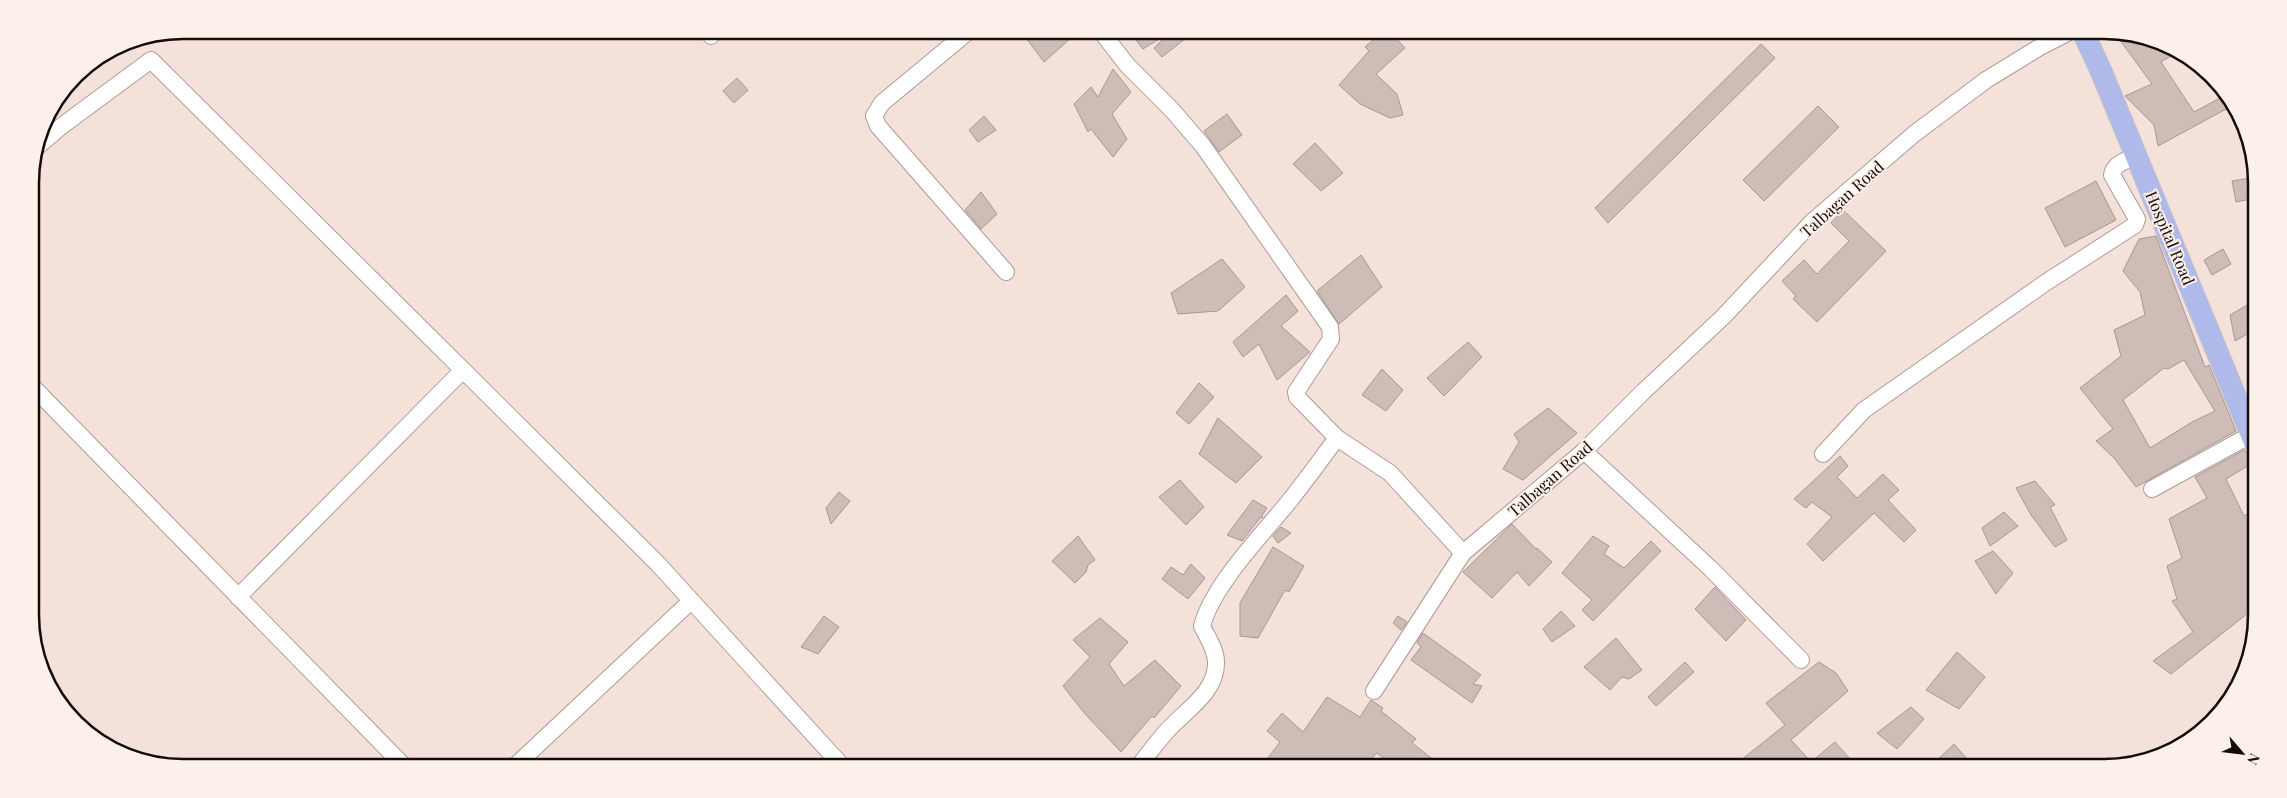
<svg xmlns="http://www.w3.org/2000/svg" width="2287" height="798" viewBox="0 0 2287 798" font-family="'Playfair Display',serif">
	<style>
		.building { fill: #cebdb6; stroke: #a89791; fill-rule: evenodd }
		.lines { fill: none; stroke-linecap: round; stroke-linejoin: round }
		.minor-casing { stroke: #ac9c96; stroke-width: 18 }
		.major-casing { stroke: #c6c5c4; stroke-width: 23 }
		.minor { stroke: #fff; stroke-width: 16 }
		.major { stroke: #afb9ea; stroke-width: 21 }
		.labels { text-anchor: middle; stroke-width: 4; stroke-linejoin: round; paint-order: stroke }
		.street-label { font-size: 16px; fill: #120c0a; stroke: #fdefe9 }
		.rim { fill: none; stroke: #120c0a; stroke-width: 2.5 }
	</style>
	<rect width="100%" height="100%" fill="#f3e1da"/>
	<g class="building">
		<path d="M1020 30H1080L1044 62Z"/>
		<path d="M1139 30H1153L1159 39 1143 49 1133 36Z"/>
		<path d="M1172 30H1196L1162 57 1154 48Z"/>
		<path d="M1384 30H1388L1405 48 1376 74 1397 94 1403 115 1390 118 1360 104 1339 85 1369 51 1365 47Z"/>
		<path d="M2114 32 2142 36 2147 47 2157 41 2176 53 2161 62 2194 112 2222 97 2228 108 2158 146 2154 125 2125 96 2152 84Z"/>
		<path d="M1761 44 1775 58 1608 223 1595 208Z"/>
		<path d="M1113 69 1131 92 1112 114 1127 139 1113 157 1091 129 1088 132 1074 104 1091 87 1098 97Z"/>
		<path d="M737 78 748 90 734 103 723 91Z"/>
		<path d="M1818 106 1839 127 1764 201 1743 180Z"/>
		<path d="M1227 114 1242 135 1219 152 1204 131Z"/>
		<path d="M984 116 996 130 978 142 969 130Z"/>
		<path d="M1315 143 1343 173 1321 191 1293 164Z"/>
		<path d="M2256 177V198L2236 202 2232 181Z"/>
		<path d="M2096 181 2116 220 2065 247 2045 208Z"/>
		<path d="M981 192 997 214 981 229 965 210Z"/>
		<path d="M1843 210 1886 251 1817 322 1793 299 1796 296 1782 281 1804 260 1817 274 1849 241 1831 223Z"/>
		<path d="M2156 236 2205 367 2209 365 2236 431 2136 487 2114 458 2096 441 2113 429 2080 388 2121 356 2114 330 2145 315 2140 292 2123 271 2139 239ZM2184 360 2215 411 2192 422 2150 448 2123 400 2164 368 2168 369Z"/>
		<path d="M2223 249 2231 264 2212 275 2204 260Z"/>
		<path d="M1361 255 1382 287 1339 324 1317 291Z"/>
		<path d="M1222 259 1245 287 1218 311 1178 314 1171 293Z"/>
		<path d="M1286 295 1298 311 1281 326 1310 352 1277 380 1259 344 1243 357 1233 342Z"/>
		<path d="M2256 300V329L2235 341 2230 315Z"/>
		<path d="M1468 342 1482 357 1444 396 1427 378Z"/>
		<path d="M1382 369 1403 390 1386 411 1362 395Z"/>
		<path d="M1199 383 1214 397 1189 424 1176 413Z"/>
		<path d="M1548 408 1577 433 1523 480 1503 469 1519 442 1514 434Z"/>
		<path d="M1218 418 1262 457 1236 483 1199 454Z"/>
		<path d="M2244 450 2256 461 2226 479 2244 516 2257 509V606L2171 674 2153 661 2193 632 2172 601 2177 599 2167 566 2182 558 2169 519 2207 498 2195 477Z"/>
		<path d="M1840 456 1848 466 1837 477 1857 498 1883 474 1899 490 1888 500 1916 530 1904 542 1874 513 1823 561 1807 544 1832 517 1812 502 1806 508 1794 499Z"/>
		<path d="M1180 480 1204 507 1186 525 1159 497Z"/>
		<path d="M2035 481 2055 505 2050 507 2067 540 2055 547 2031 515 2016 488Z"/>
		<path d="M839 492 850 501 831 524 826 508Z"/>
		<path d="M1253 500 1267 508 1261 517H1263L1260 518 1242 541 1227 535Z"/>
		<path d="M2004 512 2018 526 1990 546 1982 528Z"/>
		<path d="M1512 524 1536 549 1537 548 1552 562 1529 586 1517 572 1492 598 1463 572Z"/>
		<path d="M1281 527 1291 533 1278 543 1273 536Z"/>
		<path d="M1078 536 1095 560 1088 565 1086 572 1075 583 1052 561Z"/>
		<path d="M1593 536 1609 546 1604 554 1624 568 1651 541 1661 551 1593 621 1582 610 1592 600 1562 573Z"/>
		<path d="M1273 547 1304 566 1289 592 1285 590 1258 638 1240 636V603Z"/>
		<path d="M1993 551 2013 573 1996 594 1975 561Z"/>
		<path d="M1191 564 1205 578 1188 599 1162 579 1171 567 1183 575Z"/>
		<path d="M1715 587 1746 620 1726 641 1695 609Z"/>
		<path d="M1561 611 1575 626 1552 642 1543 629Z"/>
		<path d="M824 616 839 627 818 654 801 647Z"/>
		<path d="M1398 616 1407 622 1401 630 1393 623Z"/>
		<path d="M1100 618 1128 642 1109 664 1124 686 1155 660 1181 686 1154 718 1152 716 1121 752 1086 715 1063 686 1090 657 1073 640Z"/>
		<path d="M1423 633 1481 675 1473 684 1482 686 1472 703 1411 660 1421 647 1417 643Z"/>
		<path d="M1616 638 1642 670 1629 679 1622 677 1610 690 1584 667Z"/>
		<path d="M1957 652 1985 677 1959 709 1926 690Z"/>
		<path d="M1685 662 1694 672 1656 706 1648 697Z"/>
		<path d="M1819 662 1836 673 1848 691 1791 740 1811 762 1835 742 1858 768H1731L1785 725 1766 703Z"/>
		<path d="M1327 697 1360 717 1371 700 1383 708 1381 711 1416 739 1412 743 1444 768H1395L1377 753 1362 768H1272L1264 763 1280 742 1267 731 1282 713 1303 732Z"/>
		<path d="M1911 707 1924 719 1897 749 1877 733Z"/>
		<path d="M1954 744 1975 768H1929Z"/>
	</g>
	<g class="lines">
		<defs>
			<g id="minor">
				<path d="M970 30 882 103 874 116 878 126 1006 272"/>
				<path d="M1100 30 1127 65 1172 110 1203 146 1330 327 1331 339 1296 392 1297 397 1337 438"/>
				<path d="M711 36 717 30"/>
				<path d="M37 147 63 125 151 60 658 564 844 768"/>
				<path d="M31 385 406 768"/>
				<path d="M1584 451 1711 569 1801 660"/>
				<path d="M1823 454 1864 410 2045 283 2135 225 2137 219 2112 175C2114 163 2126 161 2136 156"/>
				<path d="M2152 489 2256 432"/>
				<path d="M238 597 463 370"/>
				<path d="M1374 691 1463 553"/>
				<path d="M513 768 691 601"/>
				<path d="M1137 768C1147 756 1156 743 1166 732 1184 711 1217 693 1216 662 1216 649 1207 637 1202 626 1213 584 1264 533 1291 499 1307 479 1322 458 1337 438L1390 473 1463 553 1584 451 1644 391 1724 316 1813 221 1914 134 1986 80 2040 47 2073 30"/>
			</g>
			<path id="major" d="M2082 30 2101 71 2256 446"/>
		</defs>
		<use href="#minor" class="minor-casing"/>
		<use href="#major" class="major-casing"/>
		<use href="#minor" class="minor"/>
		<use href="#major" class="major"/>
	</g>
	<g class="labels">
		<g class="street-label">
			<text transform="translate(1842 199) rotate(-42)" y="6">Talbagan Road</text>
			<text transform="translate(2170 238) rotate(67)" y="6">Hospital Road</text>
			<text transform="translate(1550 479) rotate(-41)" y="6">Talbagan Road</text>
		</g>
	</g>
	<path d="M0 0H2287V798H0ZM183 39H2104A144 144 0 0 1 2248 183V615A144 144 0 0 1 2104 759H183A144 144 0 0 1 39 615V183A144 144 0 0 1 183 39Z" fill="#fdefe9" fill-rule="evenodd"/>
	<path class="rim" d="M183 39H2104A144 144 0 0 1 2248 183V615A144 144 0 0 1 2104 759H183A144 144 0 0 1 39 615V183A144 144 0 0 1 183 39Z"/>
	<g transform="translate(2242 753) rotate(118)" stroke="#fdefe9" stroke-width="4" paint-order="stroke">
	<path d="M0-4L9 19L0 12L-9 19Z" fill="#120c0a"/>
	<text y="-8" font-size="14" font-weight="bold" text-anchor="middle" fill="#120c0a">N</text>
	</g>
</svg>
